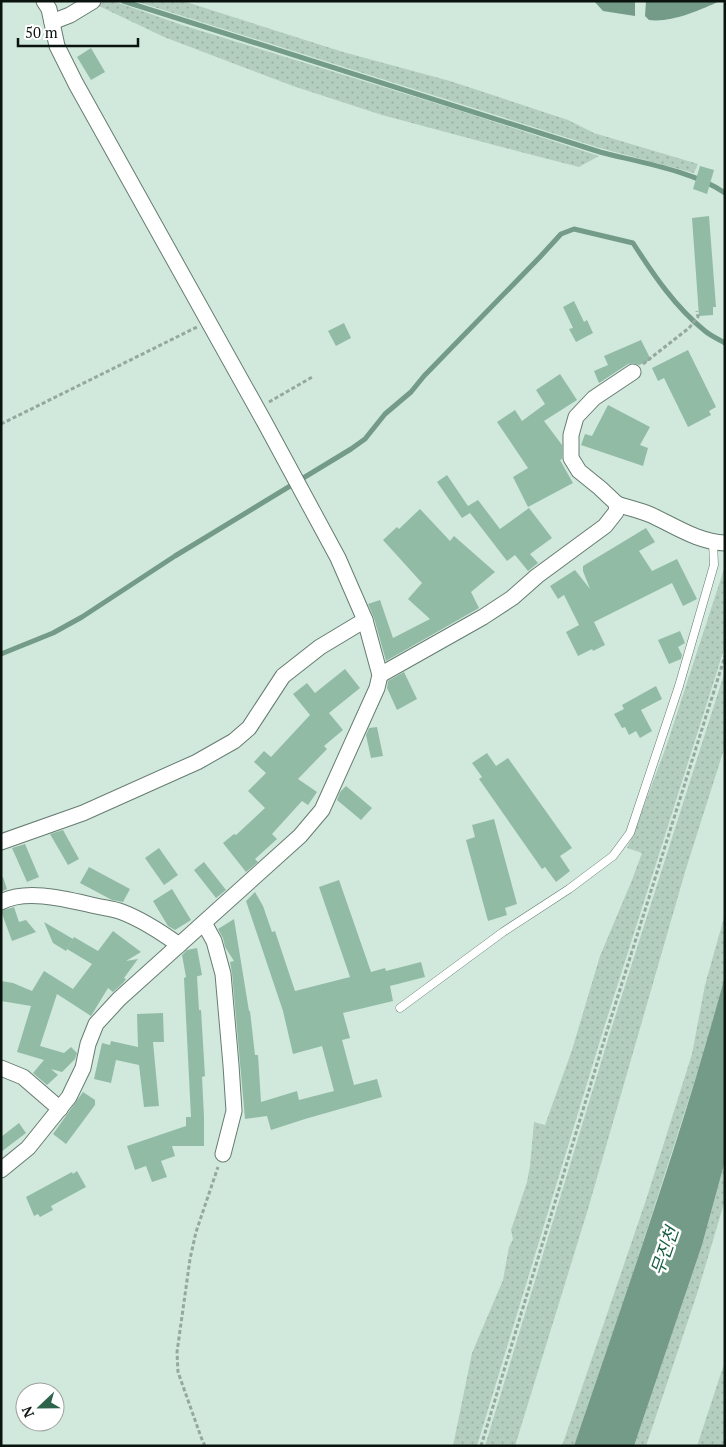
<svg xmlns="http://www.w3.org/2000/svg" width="726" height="1447" viewBox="0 0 726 1447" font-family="'PT Serif','Noto Sans KR',serif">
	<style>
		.grass { fill: url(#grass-dots) }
		.water { fill: #739b87 }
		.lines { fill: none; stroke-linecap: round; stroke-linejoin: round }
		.stream { stroke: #739b87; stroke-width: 5 }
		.building { fill: #92bba6 }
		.lane-casing { stroke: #667c70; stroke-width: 9 }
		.street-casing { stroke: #667c70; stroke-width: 17 }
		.path { stroke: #95a89e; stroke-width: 3; stroke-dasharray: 4 2.5; stroke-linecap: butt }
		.lane { stroke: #fff; stroke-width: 8 }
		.street { stroke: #fff; stroke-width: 15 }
		.labels { text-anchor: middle; stroke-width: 5; stroke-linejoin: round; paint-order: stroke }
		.water-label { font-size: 18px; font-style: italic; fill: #175e42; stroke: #fff }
	</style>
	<defs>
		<pattern id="grass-dots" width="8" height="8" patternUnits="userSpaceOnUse" patternTransform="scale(1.25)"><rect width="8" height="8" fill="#b3cdbf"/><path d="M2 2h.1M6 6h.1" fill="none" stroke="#99afa3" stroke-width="1.8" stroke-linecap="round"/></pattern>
	</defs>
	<rect width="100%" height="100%" fill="#d0e9dc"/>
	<g class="grass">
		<path d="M104 1H113L182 25 464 112 599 156 579 167 517 151 382 115 293 86 164 37 99 6Z"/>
		<path d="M135 1H183L343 52 450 81 568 120 594 133 698 164 694 173 600 148Z"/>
		<path d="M725 566V646L602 1034 477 1446H453L472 1353 503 1280 509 1247 513 1239 511 1230 527 1182 530 1166 534 1122 545 1125 572 1050 600 956 632 880 642 853 627 848 633 835 666 747Z"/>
		<path d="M725 671V746L685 872 588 1209 515 1446H485L609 1036Z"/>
		<path d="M725 914V976L706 1046 633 1273 574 1446H562L646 1200 692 1054 705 985Z"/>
		<path d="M725 1161V1200L697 1294 646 1446H634L702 1245Z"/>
		<path d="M725 1361V1446H697L722 1370Z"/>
	</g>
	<g class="water">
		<path d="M594 1H635V16L603 11Z"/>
		<path d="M646 1H720C700 10 671 23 649 20L645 16Z"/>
		<path d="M725 976V1161L702 1245 634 1446H574C627 1290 682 1135 725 976Z"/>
	</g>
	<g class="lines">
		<g class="stream">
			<path d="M123 1 600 152C638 162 693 171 725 193"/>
			<path d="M1 654 53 633 82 617 175 556 351 449 365 439 385 414 411 392 424 376 539 258 561 234 574 229 633 243C653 274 675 307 705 331 711 336 718 339 725 343"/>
		</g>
	</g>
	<g class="building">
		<path d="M91 48 105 72 91 80 77 57Z"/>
		<path d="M700 166 714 170 707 194 693 189Z"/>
		<path d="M709 216 716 307H713V315L699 316 692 218Z"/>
		<path d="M574 301 584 322 587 320 593 333 576 342 569 329 573 328 563 307Z"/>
		<path d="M344 323 351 338 336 346 328 331Z"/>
		<path d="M641 340 651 360 639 365 633 363 628 364 599 383 594 371 608 365 604 356Z"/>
		<path d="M688 350 716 407 709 411 711 415 688 427 664 378 658 381 652 368Z"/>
		<path d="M560 374 577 400 544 421 562 445V459L560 460 573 483 528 507 513 477 528 468 497 422 515 410 522 421 545 404 536 390Z"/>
		<path d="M608 405 650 427 640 445 648 448 643 466 581 445 585 434 592 436Z"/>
		<path d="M447 475 468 506 478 500 500 529 529 508 552 538 530 554 538 563 528 571 515 555 507 561 470 513 462 518 437 482Z"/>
		<path d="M420 509 450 541 454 536 495 572 471 592 479 608 386 661 374 618 368 604 380 600 393 638 430 619 408 599 422 583 383 540 397 527 399 529Z"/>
		<path d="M646 528 655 542 639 551 652 571 677 559 697 599 683 606 672 583 594 622 605 645 593 651 592 649 578 656 566 632 579 625 564 595 558 599 550 586 575 570 590 589 583 571V566Z"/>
		<path d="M680 631 685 643 678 647 682 655 681 659 669 664 658 640Z"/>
		<path d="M345 669 360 688 329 713 343 730 324 746 327 749 298 779 317 792 308 805 302 801 272 834 277 839 255 859 258 862 246 872 223 843 234 834 236 835 265 808 248 791 266 773 254 762 264 751 271 757 310 715 293 694 307 683 315 693Z"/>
		<path d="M404 672 417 699 397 710 387 688 388 681Z"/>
		<path d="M656 686 662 699 641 710 652 731 640 738 636 731 629 735 625 727 622 728 614 714 624 709 622 705Z"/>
		<path d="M377 727 383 756 371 758 366 735 369 728Z"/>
		<path d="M487 753 496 766 508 758 572 848 560 856 570 871 556 882 545 867 542 869 479 779 482 777 472 763Z"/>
		<path d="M346 786 372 808 361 820 337 800 340 792Z"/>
		<path d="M494 819 517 904 505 908 507 915 488 921 466 840 475 837 472 825Z"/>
		<path d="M63 830 79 859 68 865 50 834Z"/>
		<path d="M25 844 39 877 27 882 12 848Z"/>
		<path d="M159 848 178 875 164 885 145 858Z"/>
		<path d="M204 862 226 890 216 898 194 870Z"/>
		<path d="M89 867 130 889 123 902 112 900 80 883Z"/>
		<path d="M1 877H3L7 889 1 892Z"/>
		<path d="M339 880 371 972 385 968 386 971 421 962 425 977 390 986 393 1001 343 1013 350 1038 342 1040 354 1085 377 1079 382 1097 305 1119 271 1130 267 1116 245 1119 232 973 230 962 234 961 225 947 223 938 218 929 234 919 249 1011H250L255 1055H258L261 1102 297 1091 299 1100 334 1091 322 1046 293 1054 283 1011 246 901 255 892 263 906 272 932 275 931 295 991 350 977 319 887Z"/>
		<path d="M172 889 191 920 175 930 168 926 153 901Z"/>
		<path d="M14 907 19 922 26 920 36 932 12 941 1 911Z"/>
		<path d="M44 922 73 939 66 951 53 943Z"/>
		<path d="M113 931 141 952 126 961 138 959 124 978 126 979 123 983 113 992 108 988 91 1016 57 994 40 1046 64 1053 71 1047 77 1053 75 1059 62 1072 51 1069 58 1075 47 1085 33 1073 44 1060 17 1052 31 1006 1 1001V981L13 983 32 991 44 971 73 989 92 964 67 949 74 937 98 951Z"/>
		<path d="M197 948 202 975 195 977 197 976 199 1010H201L205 1076 202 1077 204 1117V1146H172L175 1156 161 1161 167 1177 152 1182 146 1166 135 1170 127 1146 186 1126V1117H191L184 978 186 977 182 955 187 950Z"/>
		<path d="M163 1013 164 1042H153L159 1106 144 1107 139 1065 116 1060 111 1083 94 1079 102 1043 110 1045 111 1041 138 1047 137 1014Z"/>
		<path d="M83 1092 95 1100V1105L66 1144 53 1134Z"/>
		<path d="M19 1123 26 1133 1 1152V1137Z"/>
		<path d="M77 1171 86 1187 51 1206 53 1210 40 1217 38 1214 34 1216 26 1197 72 1172 73 1174Z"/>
	</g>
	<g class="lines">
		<defs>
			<path id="lane" d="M400 1008 503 932 569 889 613 856 630 833 679 686 714 565 713 542"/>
			<g id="street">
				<path d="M52 22 70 15 93 1"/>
				<path d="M617 504C628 508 640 510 651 515 675 526 698 542 725 543"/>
				<path d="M380 675 483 617 512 598 537 576 605 526 616 512 617 504 600 488 579 471 571 458V435L576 417 594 398 633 372"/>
				<path d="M1 842 83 813 197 762 234 741 249 728 283 676 320 647 365 620"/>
				<path d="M1 902C27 888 69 900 96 906 105 908 114 909 122 912 143 920 161 932 179 945"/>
				<path d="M204 923 214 941 223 974 231 1065 234 1111 223 1154"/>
				<path d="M1 1068 23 1077 60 1109"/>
				<path d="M1 1170 28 1148 69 1097 83 1068 88 1044 96 1024 119 999 300 836 322 810 377 688 380 675 365 620 338 558 265 423 76 84 57 46 49 9 44 1"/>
			</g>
		</defs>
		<use href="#lane" class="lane-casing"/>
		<use href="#street" class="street-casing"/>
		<g class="path">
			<path d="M643 364 689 328 698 317 697 311"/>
			<path d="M269 402 314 376"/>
			<path d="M1 424 197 327"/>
			<path d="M205 1446 201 1437 178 1372 177 1352 190 1259 196 1232 218 1167"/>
			<path d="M481 1446 606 1034 725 656"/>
		</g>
		<use href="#lane" class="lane"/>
		<use href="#street" class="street"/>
	</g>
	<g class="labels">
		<g class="water-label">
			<text transform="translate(665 1251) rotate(-71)" y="6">무진천</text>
		</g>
	</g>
	<rect width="726" height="1447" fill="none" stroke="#0b130f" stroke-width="5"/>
	<g transform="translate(40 1407) rotate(248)"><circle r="24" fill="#ffffff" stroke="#9da19f"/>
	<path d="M0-4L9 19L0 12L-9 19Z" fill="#2c634a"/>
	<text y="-8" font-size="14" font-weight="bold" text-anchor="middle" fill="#0b130f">N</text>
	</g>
	<path d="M18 38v8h120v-8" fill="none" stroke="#0b130f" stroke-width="2.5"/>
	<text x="25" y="38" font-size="15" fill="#0b130f" stroke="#ffffff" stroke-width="4" paint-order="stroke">50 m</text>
</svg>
